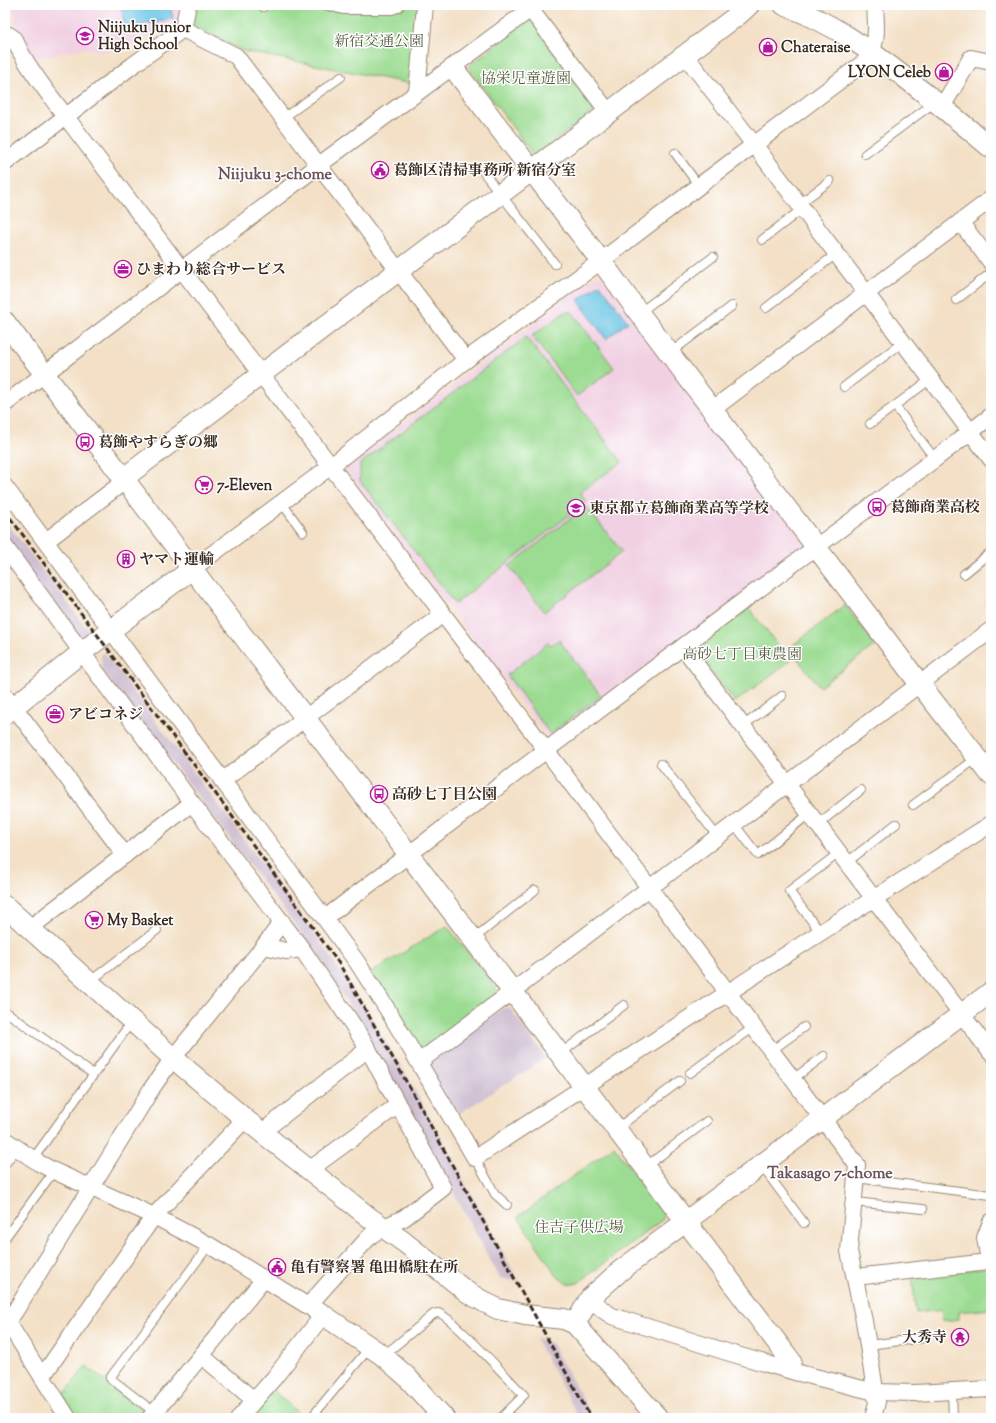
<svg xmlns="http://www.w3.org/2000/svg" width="996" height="1423" viewBox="0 0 996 1423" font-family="'Sorts Mill Goudy','Noto Serif JP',serif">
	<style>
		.built { fill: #f1d0e2 }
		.industrial { fill: #cebed0 }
		.green { fill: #9bdc92; stroke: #6b8358 }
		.water { fill: #67c5e5; stroke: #517882 }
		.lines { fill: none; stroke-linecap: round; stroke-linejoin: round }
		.service-casing { stroke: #978572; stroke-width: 10 }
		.minor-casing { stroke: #978572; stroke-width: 18 }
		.tertiary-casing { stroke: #978572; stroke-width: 22 }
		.service { stroke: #fff; stroke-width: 8 }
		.minor { stroke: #fff; stroke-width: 16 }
		.tertiary { stroke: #fff; stroke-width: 20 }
		.rail { stroke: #3b2a1e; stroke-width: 3; stroke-dasharray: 6 3; stroke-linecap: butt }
		.labels { text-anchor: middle; stroke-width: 3; stroke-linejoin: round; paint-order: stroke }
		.poi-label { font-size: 15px; font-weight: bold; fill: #3b2a1e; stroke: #fff; text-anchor: start }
		.park-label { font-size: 15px; fill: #585f41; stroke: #fff }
		.neighbourhood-label { font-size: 16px; font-weight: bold; fill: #6b535c; stroke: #fff }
	</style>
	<rect width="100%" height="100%" fill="#fff"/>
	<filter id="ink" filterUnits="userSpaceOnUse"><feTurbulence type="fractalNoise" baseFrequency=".025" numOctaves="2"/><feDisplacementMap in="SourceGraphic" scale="8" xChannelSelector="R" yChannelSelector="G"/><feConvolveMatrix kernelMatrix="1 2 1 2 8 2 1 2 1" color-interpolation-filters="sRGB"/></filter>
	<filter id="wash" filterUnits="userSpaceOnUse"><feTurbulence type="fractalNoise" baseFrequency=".012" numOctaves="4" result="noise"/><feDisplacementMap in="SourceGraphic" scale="16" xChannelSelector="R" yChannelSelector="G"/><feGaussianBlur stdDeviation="0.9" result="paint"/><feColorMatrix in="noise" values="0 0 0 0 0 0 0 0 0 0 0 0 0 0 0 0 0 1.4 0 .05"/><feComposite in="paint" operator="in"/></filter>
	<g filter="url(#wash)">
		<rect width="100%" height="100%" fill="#f3e0c6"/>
		<g class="built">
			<path d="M12 5H184L178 23 171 28 121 48 101 53 85 48 33 59 17 28Z"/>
			<path d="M597 275 602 276 808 547 550 741 344 468Z"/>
		</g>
		<g class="industrial">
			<path d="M5 520 90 633 79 640 5 539Z"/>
			<path d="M104 652 326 949 379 1030 417 1094 519 1282 500 1278 370 1039 317 954 102 670 101 655Z"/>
			<path d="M503 1008H510L546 1058 457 1115 430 1068 431 1062Z"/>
			<path d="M535 1337 552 1344 593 1418H579Z"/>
		</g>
		<g class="green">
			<path d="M193 5H418L412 84 243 51 194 26 190 20Z"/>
			<path d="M528 19 534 20 596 105 594 111 534 156 468 67Z"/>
			<path d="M565 312H572L614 368 577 396 532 336Z"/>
			<path d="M526 337 622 462 580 492 586 502 455 604 360 481V464Z"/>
			<path d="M586 506 622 552 544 612 509 566Z"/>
			<path d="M845 605 875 645 820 687 789 648Z"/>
			<path d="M748 607 790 661 735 702 694 648Z"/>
			<path d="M559 640 601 696 550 734 507 675 548 643 551 645Z"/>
			<path d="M447 926 496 988V997L424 1051H419L370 973Z"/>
			<path d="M614 1146 663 1213 662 1220 578 1283C569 1286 564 1282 557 1276L518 1217Z"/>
			<path d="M991 1267V1309L959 1312V1319L942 1321 941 1310 916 1313 912 1277Z"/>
			<path d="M86 1366 144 1411 139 1418H76L63 1396Z"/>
			<path d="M274 1391 297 1412 292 1418H250Z"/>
		</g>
		<g class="water">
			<path d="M125 5H170L173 19 125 28 121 6Z"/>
			<path d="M600 284 628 322 606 339 578 300Z"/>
		</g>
	</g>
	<g filter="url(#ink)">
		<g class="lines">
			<defs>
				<g id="service">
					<path d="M324 5 343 10H392L398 8 401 5"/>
					<path d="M263 7 264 5"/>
					<path d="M283 118 341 77"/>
					<path d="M675 153 699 186"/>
					<path d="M865 154 935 102"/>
					<path d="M484 173 555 264"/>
					<path d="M799 204 830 181"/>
					<path d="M762 240 802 209"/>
					<path d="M956 300 991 273"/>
					<path d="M766 308 836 254"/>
					<path d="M639 313 713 257"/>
					<path d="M670 353 732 306"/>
					<path d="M844 387 903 342"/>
					<path d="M895 406 935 459"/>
					<path d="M870 424 931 379"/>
					<path d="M281 502 303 532"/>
					<path d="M964 574 991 552"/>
					<path d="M743 726 782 696"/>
					<path d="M661 764 717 836"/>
					<path d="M913 805 977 758"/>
					<path d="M734 824 758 855 809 814"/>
					<path d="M817 825 861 790"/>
					<path d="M846 863 896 824"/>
					<path d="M821 933 789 891 839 853"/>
					<path d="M473 939 535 890"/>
					<path d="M89 982 157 930"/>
					<path d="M5 1011 93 1074"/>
					<path d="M771 1051 804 1027"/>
					<path d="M560 1054 624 1005"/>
					<path d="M690 1073 754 1027"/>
					<path d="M793 1079 824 1056"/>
					<path d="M616 1129 680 1081"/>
					<path d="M475 1158 495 1194 507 1205"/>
					<path d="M33 1159 132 1021"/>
					<path d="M5 1164 17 1148"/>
					<path d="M761 1165 804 1223"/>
					<path d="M645 1167 707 1121"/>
					<path d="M856 1178 991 1195"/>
					<path d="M854 1202 923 1209"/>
					<path d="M5 1238 54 1171"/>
					<path d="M868 1345 924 1338"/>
					<path d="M383 1355 394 1347 430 1317C432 1315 435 1313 438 1313 449 1314 512 1383 524 1395L501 1418"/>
					<path d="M952 1391 953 1418"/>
					<path d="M154 1412 110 1378 209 1245"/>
					<path d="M311 1418 370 1347"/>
				</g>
				<g id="minor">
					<path d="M527 5 609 113"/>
					<path d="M183 29 236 56 466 360"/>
					<path d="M5 34C13 35 16 42 19 49 31 73 50 95 66 117L546 750 857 1165 849 1251 864 1321 877 1402 873 1418"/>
					<path d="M685 55 759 151 991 459"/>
					<path d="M417 92 425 5"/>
					<path d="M942 107 971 58 991 62"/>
					<path d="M5 163 133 65 183 29 188 5"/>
					<path d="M960 222 991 262"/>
					<path d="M5 404 319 165 536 5"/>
					<path d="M713 409 991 199"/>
					<path d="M5 487 357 962 389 1012 475 1158 801 945 991 824"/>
					<path d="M46 541 117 487 125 479"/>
					<path d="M5 547 192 803 302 949 353 1025 368 1049 443 1188 404 1218 382 1228 370 1236 308 1306"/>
					<path d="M192 569 331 466 466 360 601 261 699 186 866 61C879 44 876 26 875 5"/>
					<path d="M683 647 991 1053"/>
					<path d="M5 695 125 855"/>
					<path d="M222 781 443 614"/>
					<path d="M325 918 747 598 935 459 991 416"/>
					<path d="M30 928 192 803"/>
					<path d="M264 946 286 951 302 949"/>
					<path d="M419 1062 991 630"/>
					<path d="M262 1132 368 1049"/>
					<path d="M5 1140 39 1163 54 1171 154 1216 209 1245 308 1306 316 1310"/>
					<path d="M309 1170 398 1105"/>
					<path d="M855 1277 988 1262 989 1260 985 1238 991 1222"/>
					<path d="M590 1298 603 1310 612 1316 730 1353 799 1373 875 1392 915 1393 991 1389"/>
					<path d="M5 1321H7L68 1418"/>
					<path d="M7 1321 14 1313 152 1088 173 1058 264 946 282 922"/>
					<path d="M202 1356 254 1400"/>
					<path d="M42 1377 154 1216 245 1119"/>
					<path d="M150 1418 264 1279"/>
					<path d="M239 1418 274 1378 323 1315"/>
				</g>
				<g id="tertiary">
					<path d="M784 5C831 22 870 50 908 80 936 102 964 125 991 148"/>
					<path d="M457 73 601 261 639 313 919 683 991 775"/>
					<path d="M5 322 513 992 791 1361"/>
					<path d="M125 479 133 471C335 320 536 167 738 15L749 5"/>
					<path d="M5 714 82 652 192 569"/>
					<path d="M5 906 173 1058 245 1119 370 1218 404 1242 467 1292 486 1303 498 1309 525 1315 564 1319 575 1324 658 1418"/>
					<path d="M316 1310 382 1355 406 1376 444 1418"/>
					<path d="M575 1324 590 1298 620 1271 991 992"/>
				</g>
			</defs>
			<use href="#service" class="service-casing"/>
			<use href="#minor" class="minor-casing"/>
			<use href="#tertiary" class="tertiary-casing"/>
			<use href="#service" class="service"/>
			<use href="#minor" class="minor"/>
			<use href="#tertiary" class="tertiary"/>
			<path class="rail" d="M5 511 227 809 340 965 415 1097 591 1418"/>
		</g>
	</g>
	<defs>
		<symbol id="school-ring" viewBox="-11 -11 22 22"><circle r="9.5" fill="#fff" stroke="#b5179e" stroke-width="1.5"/><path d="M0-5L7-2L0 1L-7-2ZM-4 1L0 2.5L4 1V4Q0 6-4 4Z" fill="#b5179e"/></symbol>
		<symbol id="shop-ring" viewBox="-11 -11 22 22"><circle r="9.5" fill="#fff" stroke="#b5179e" stroke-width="1.5"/><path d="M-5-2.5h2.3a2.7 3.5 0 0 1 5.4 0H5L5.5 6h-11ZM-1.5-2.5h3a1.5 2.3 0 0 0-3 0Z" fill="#b5179e"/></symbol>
		<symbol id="civic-ring" viewBox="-11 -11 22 22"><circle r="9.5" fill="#fff" stroke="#b5179e" stroke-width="1.5"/><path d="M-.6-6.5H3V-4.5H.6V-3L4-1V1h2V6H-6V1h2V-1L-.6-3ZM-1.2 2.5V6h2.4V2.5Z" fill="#b5179e"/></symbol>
		<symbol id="office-ring" viewBox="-11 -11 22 22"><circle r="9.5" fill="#fff" stroke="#b5179e" stroke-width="1.5"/><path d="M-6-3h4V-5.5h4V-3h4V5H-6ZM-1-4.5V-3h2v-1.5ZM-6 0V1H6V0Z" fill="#b5179e"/></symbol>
		<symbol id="bus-ring" viewBox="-11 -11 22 22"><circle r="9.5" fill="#fff" stroke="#b5179e" stroke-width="1.5"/><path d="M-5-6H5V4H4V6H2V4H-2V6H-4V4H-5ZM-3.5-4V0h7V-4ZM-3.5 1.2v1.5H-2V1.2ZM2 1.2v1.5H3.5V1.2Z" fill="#b5179e"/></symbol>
		<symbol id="supermarket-ring" viewBox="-11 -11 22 22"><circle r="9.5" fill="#fff" stroke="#b5179e" stroke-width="1.5"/><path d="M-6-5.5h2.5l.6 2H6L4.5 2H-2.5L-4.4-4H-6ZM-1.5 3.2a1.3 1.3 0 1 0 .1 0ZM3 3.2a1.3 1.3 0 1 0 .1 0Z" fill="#b5179e"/></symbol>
		<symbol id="building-ring" viewBox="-11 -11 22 22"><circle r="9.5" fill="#fff" stroke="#b5179e" stroke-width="1.5"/><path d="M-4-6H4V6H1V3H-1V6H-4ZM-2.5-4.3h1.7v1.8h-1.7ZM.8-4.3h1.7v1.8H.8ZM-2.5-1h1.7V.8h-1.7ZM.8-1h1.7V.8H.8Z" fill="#b5179e"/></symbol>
		<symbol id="temple-ring" viewBox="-11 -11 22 22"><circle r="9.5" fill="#fff" stroke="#b5179e" stroke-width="1.5"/><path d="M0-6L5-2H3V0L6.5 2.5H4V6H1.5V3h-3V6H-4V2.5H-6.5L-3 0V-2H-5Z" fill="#b5179e"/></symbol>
	</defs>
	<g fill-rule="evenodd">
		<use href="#school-ring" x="75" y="26" width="20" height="20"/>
		<use href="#shop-ring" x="758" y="37" width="20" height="20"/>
		<use href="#shop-ring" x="934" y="62" width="20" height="20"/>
		<use href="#civic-ring" x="370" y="160" width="20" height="20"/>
		<use href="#office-ring" x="113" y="259" width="20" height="20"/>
		<use href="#bus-ring" x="75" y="432" width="20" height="20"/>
		<use href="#supermarket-ring" x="194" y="475" width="20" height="20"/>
		<use href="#bus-ring" x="867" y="497" width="20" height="20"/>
		<use href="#school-ring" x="566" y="498" width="20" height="20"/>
		<use href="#building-ring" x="116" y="549" width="20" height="20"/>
		<use href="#office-ring" x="45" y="704" width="20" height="20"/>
		<use href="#bus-ring" x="369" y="784" width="20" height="20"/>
		<use href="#supermarket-ring" x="84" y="910" width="20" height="20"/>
		<use href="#civic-ring" x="267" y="1257" width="20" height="20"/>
		<use href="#temple-ring" x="950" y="1327" width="20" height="20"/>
	</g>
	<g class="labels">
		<g class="poi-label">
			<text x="98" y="32">Niijuku Junior<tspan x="98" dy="17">High School</tspan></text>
			<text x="781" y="52">Chateraise</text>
			<text x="931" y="77" text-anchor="end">LYON Celeb</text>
			<text x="393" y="175">葛飾区清掃事務所 新宿分室</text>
			<text x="136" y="274">ひまわり総合サービス</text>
			<text x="98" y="447">葛飾やすらぎの郷</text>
			<text x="217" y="490">7-Eleven</text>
			<text x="890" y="512">葛飾商業高校</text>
			<text x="589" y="513">東京都立葛飾商業高等学校</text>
			<text x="139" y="564">ヤマト運輸</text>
			<text x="68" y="719">アビコネジ</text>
			<text x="392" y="799">高砂七丁目公園</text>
			<text x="107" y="925">My Basket</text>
			<text x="290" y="1272">亀有警察署 亀田橋駐在所</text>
			<text x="947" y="1342" text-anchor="end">大秀寺</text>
		</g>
		<g class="park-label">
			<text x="379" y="46">新宿交通公園</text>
			<text x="526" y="83">協栄児童遊園</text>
			<text x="742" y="659">高砂七丁目東農園</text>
			<text x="579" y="1232">住吉子供広場</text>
		</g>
		<g class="neighbourhood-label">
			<text x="275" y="179">Niijuku 3-chome</text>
			<text x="830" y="1178">Takasago 7-chome</text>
		</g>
	</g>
	<rect width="996" height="1423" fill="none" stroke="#fff" stroke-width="20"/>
</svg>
